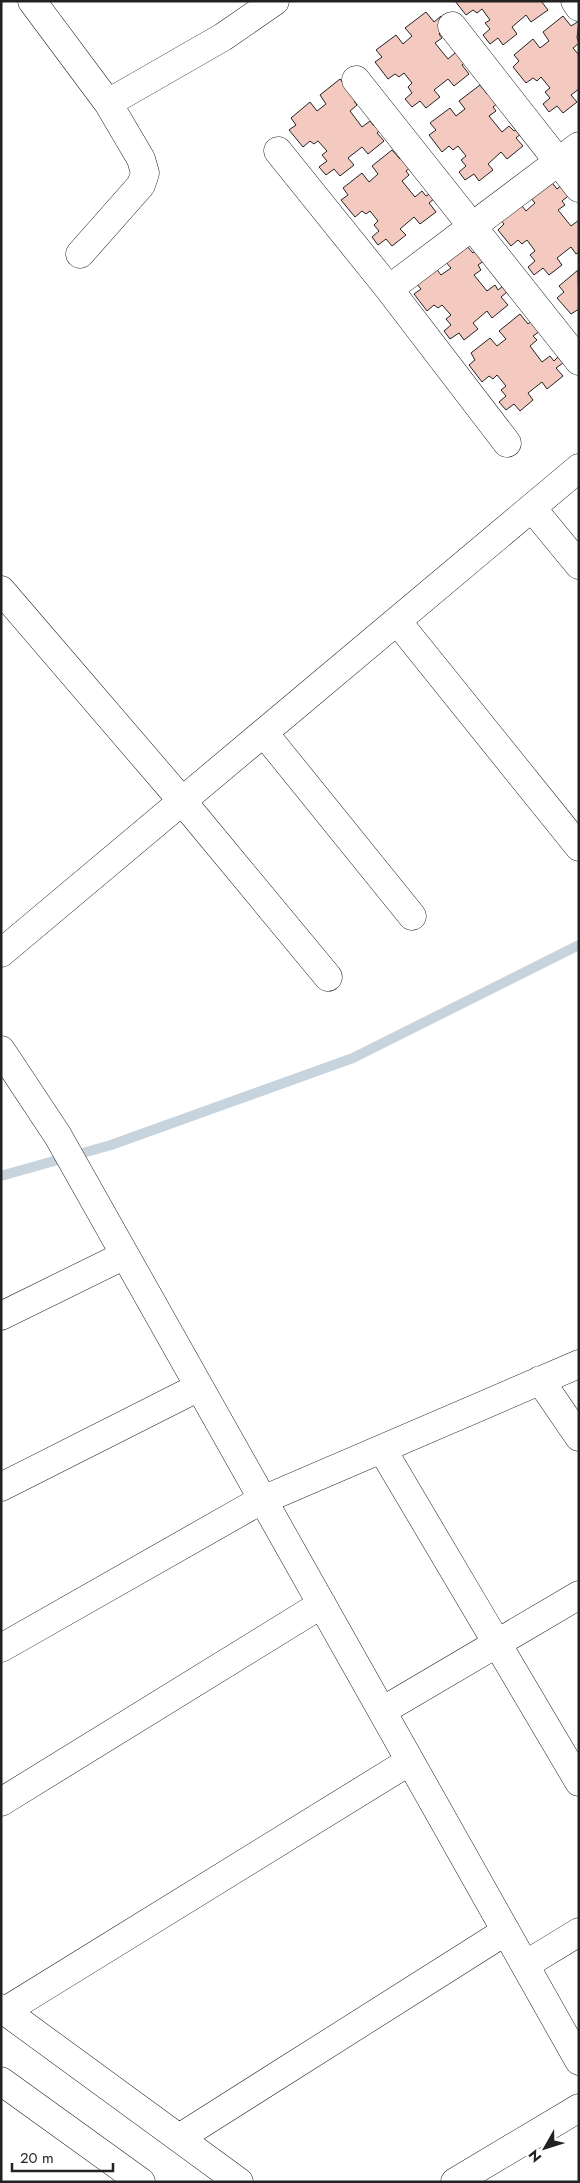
<svg xmlns="http://www.w3.org/2000/svg" width="580" height="2183" font-family="Jost,sans-serif">
	<style>
		.lines { fill: none; stroke-linecap: round; stroke-linejoin: round }
		.stream { stroke: #c7d3dd; stroke-width: 10 }
		.building { fill: #f3c9c0; stroke: #222 }
		.minor-casing { stroke: #222; stroke-width: 29 }
		.minor { stroke: #fff; stroke-width: 28 }
	</style>
	<rect width="100%" height="100%" fill="#fff"/>
	<g class="lines">
		<path class="stream" d="M1,1176L111,1145L353,1058L579,945"/>
	</g>
	<path class="building" d="M455,1H541L548,10L531,22L526,15L512,27L517,34L503,45L498,38L490,44L483,35L490,29L485,23L490,20L482,9L477,13L473,10L466,15Z
		M426,12L434,22L441,16L449,26L439,34L442,38L435,43L448,59L455,53L460,58L464,55L468,60L462,65L469,74L454,86L448,79L434,90L440,97L426,108L420,101L412,107L405,99L412,93L408,87L412,83L404,73L399,77L395,74L388,79L375,62L382,57L376,50L396,35L403,44L412,36L405,28Z
		M563,16L571,26L579,21L577,38L579,43L573,48L579,55V89L571,95L577,102L563,113L557,106L549,112L543,104L550,98L545,92L550,88L541,77L537,81L533,78L526,83L513,67L519,61L514,55L533,39L540,48L549,41L543,32Z
		M340,79L348,89L363,93L354,101L357,105L350,111L362,127L370,121L374,126L378,122L383,128L377,133L384,141L368,154L362,147L348,158L354,165L340,176L334,169L326,175L319,167L327,161L322,155L327,151L318,141L314,144L310,141L303,147L289,130L296,125L291,118L310,102L317,111L326,104L320,95Z
		M480,85L487,94L494,89L503,99L493,107L496,111L489,116L502,132L509,126L514,131L518,128L522,133L516,138L523,146L507,159L501,152L488,164L493,170L479,181L474,174L465,180L459,172L466,166L461,160L466,156L458,146L453,150L449,146L442,152L429,135L436,130L430,123L450,108L456,116L465,109L459,101Z
		M392,150L400,159L407,154L415,164L406,171L409,175L402,181L415,197L422,191L426,196L431,193L435,198L429,203L436,212L420,224L414,217L400,229L406,235L392,246L386,239L378,245L372,237L379,231L374,225L378,221L370,211L366,214L362,211L355,217L341,200L348,195L343,188L362,173L369,182L378,174L372,166Z
		M549,179L557,189L564,183L572,193L562,201L565,205L558,210L571,226L579,220V252L576,254L571,247L557,258L562,265L549,275L543,268L534,275L528,267L535,261L530,255L535,251L527,240L522,244L518,240L511,246L498,230L504,224L499,218L519,202L526,211L535,203L528,195Z
		M464,243L473,253L480,248L488,258L478,265L481,270L474,275L487,291L495,285L498,290L503,286L507,292L501,297L508,305L492,318L487,311L473,323L478,329L464,340L459,333L450,339L444,331L451,325L446,319L451,315L442,305L438,308L434,305L427,311L414,294L421,289L415,282L435,267L441,275L451,268L444,260Z
		M578,270L579,309L571,314L557,298L564,292L559,286Z
		M520,314L528,324L535,318L543,329L533,336L537,340L530,346L542,362L550,356L554,361L558,357L563,363L556,368L563,376L547,389L542,382L528,393L533,400L520,411L514,404L506,410L499,402L506,396L501,390L506,386L497,375L493,379L489,376L482,382L469,365L475,360L471,353L490,338L497,346L506,339L499,331Z"/>
	<g class="lines">
		<defs>
			<path id="minor" d="M32,1L108,103L141,159L145,173L141,185L80,254
				M575,1L579,7
				M452,26L579,188
				M356,80L579,361
				M108,103L223,37L275,1
				M278,151L389,289L507,443
				M389,289L579,146
				M532,508L579,565
				M1,590L183,802L328,977
				M397,621L579,847
				M264,733L412,916
				M1,953L579,468
				M1,1050L58,1136L579,2061
				M1,1316L125,1255
				M540,1380L579,1437
				M382,1449L579,1782
				M1,1487L199,1387
				M1,1648L256,1503L579,1364
				M382,1711L579,1595
				M1,1802L322,1604
				M525,1965L579,1932
				M1,2008L239,2182
				M5,2011L410,1761
				M1,2081L141,2182
				M179,2138L506,1931
				M455,2182L579,2108"/>
		</defs>
		<use href="#minor" class="minor-casing"/>
		<use href="#minor" class="minor"/>
	</g>
	<rect width="580" height="2183" fill="none" stroke="#222222" stroke-width="5"/>
	<g transform="translate(545 2148) rotate(231)" stroke="#ffffff" stroke-width="4" paint-order="stroke">
	<path d="M0-4L9 19L0 12L-9 19Z" fill="#222222"/>
	<text y="-8" font-size="14" font-weight="bold" text-anchor="middle" fill="#222222">N</text>
	</g>
	<path d="M12 2163v8h101v-8" fill="none" stroke="#222222" stroke-width="2.5"/>
	<text x="20" y="2163" font-size="15" fill="#222222" stroke="#ffffff" stroke-width="4" paint-order="stroke">20 m</text>
</svg>
